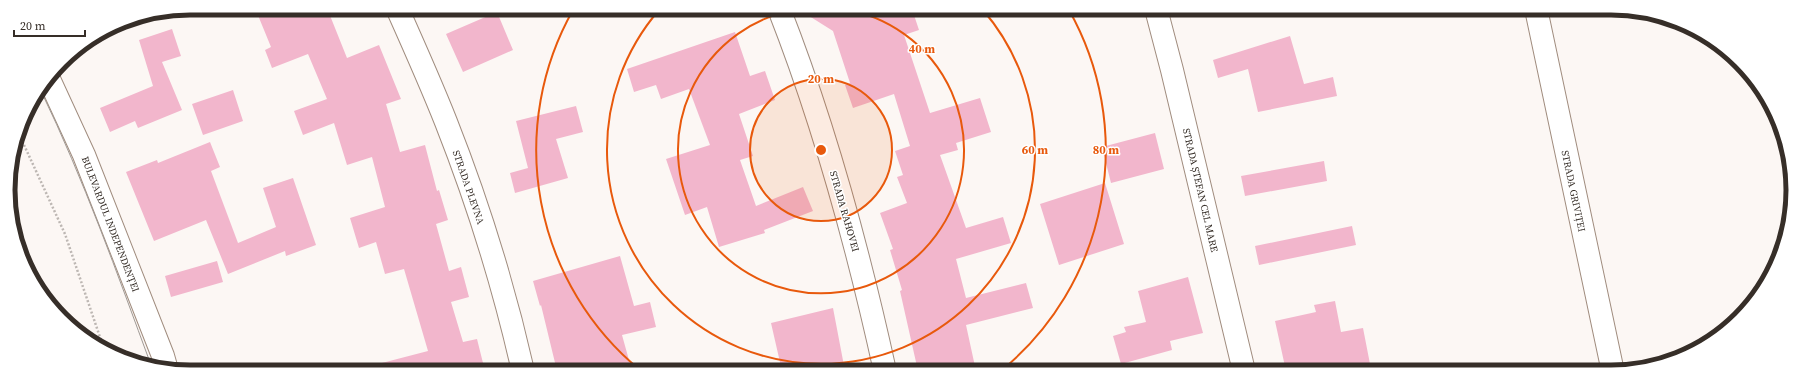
<svg xmlns="http://www.w3.org/2000/svg" width="1801" height="380" font-family="'Source Serif 4',serif">
	<style>
		.building { fill: #f2b6cc }
		.lines { fill: none; stroke-linecap: round; stroke-linejoin: round }
		.minor-casing { stroke: #a08c7e; stroke-width: 24 }
		.major-casing { stroke: #a08c7e; stroke-width: 24 }
		.path { stroke: #bdb7b3; stroke-width: 2.5; stroke-dasharray: 2 2; stroke-linecap: butt }
		.minor { stroke: #fff; stroke-width: 22 }
		.major { stroke: #fff; stroke-width: 22 }
		.tram { stroke: #a09a95; stroke-width: 1 }
		.ring { fill: none; stroke: #e8590c; stroke-width: 2 }
		.labels { text-anchor: middle; stroke-width: 3; stroke-linejoin: round; paint-order: stroke }
		.street-label { font-size: 10px; fill: #362e28; stroke: #fff }
		.rim { fill: none; stroke: #362e28; stroke-width: 5 }
		.centre { fill: #e8590c; stroke: #fff; stroke-width: 2 }
		.ring-label { font-size: 12px; text-anchor: middle; font-weight: bold; fill: #e8590c; stroke: #fff; stroke-width: 3; stroke-linejoin: round; paint-order: stroke }
	</style>
	<rect width="100%" height="100%" fill="#fcf7f4"/>
	<path class="building" d="M255,8H327L347,58L379,45L401,99L386,104L400,152L425,145L437,191L439,190L448,220L436,224L449,271L461,267L469,297L451,302L463,342L477,339L485,371H379L378,364L428,351L404,269L385,274L376,242L359,248L350,218L385,207L372,157L347,165L334,123L303,135L294,111L327,99L308,54L272,68L265,50L271,47Z
		M798,9H912L919,30L904,35L930,113L980,98L991,132L956,143L958,150L940,155L966,228L1003,217L1011,243L956,259L966,298L1026,283L1033,308L966,325L976,371H918L900,291L902,290L890,250L893,249L880,213L907,203L897,177L903,175L895,151L910,146L894,94L853,108L845,85L850,83L833,31Z
		M497,12L513,50L463,72L446,34Z
		M172,29L181,56L162,62L182,110L138,128L135,121L110,132L100,108L153,86L139,40Z
		M735,32L750,76L765,71L775,100L739,114L753,156L740,160L756,206L803,187L813,211L764,230L765,233L719,247L707,207L685,215L666,159L710,145L689,89L661,99L656,85L634,92L627,69Z
		M1290,36L1304,84L1333,77L1337,96L1258,112L1248,69L1218,78L1213,60Z
		M233,90L243,121L203,135L192,104Z
		M576,106L583,132L556,139L568,178L515,193L510,173L528,168L516,121Z
		M1155,133L1164,169L1111,183L1102,147Z
		M210,142L220,167L211,171L238,243L276,227L263,188L293,178L316,245L286,256L285,251L228,274L206,220L154,241L126,172L157,160L158,163Z
		M1324,161L1327,181L1245,196L1241,176Z
		M1105,183L1124,244L1059,265L1040,204Z
		M1352,226L1356,245L1259,265L1255,246Z
		M620,256L634,306L650,302L656,327L622,335L632,371H557L541,305L540,306L533,281Z
		M217,261L223,282L171,297L165,276Z
		M1188,277L1203,333L1170,341L1172,350L1121,364L1113,336L1126,332L1124,327L1146,322L1138,291Z
		M1335,301L1341,332L1363,328L1370,364L1332,371H1286L1275,321L1316,312L1314,305Z
		M833,308L845,371H782L771,323Z"/>
	<g class="lines">
		<defs>
			<path id="minor" d="M397,8C414,46 431,84 446,122C478,203 504,287 523,371
				M779,9C825,126 858,248 885,371
				M1156,9L1172,70L1244,371"/>
			<path id="major" d="M1536,9L1613,372
				M49,79L84,155L163,356L167,370"/>
		</defs>
		<use href="#minor" class="minor-casing"/>
		<use href="#major" class="major-casing"/>
		<path class="path" d="M19,134L65,234L104,349"/>
		<use href="#minor" class="minor"/>
		<use href="#major" class="major"/>
		<path class="tram" d="M41,91C84,180 117,273 151,365"/>
	</g>
	<circle cx="821" cy="150" r="71" fill="#e8590c" fill-opacity=".12"/>
	<g class="ring">
		<circle cx="821" cy="150" r="71"/>
		<path d="M843 9A143 143 0 1 1 799 9"/>
		<path d="M983 10A214 214 0 1 1 659 10"/>
		<path d="M640 370A285 285 0 0 1 573 10M1069 10A285 285 0 0 1 1002 370"/>
	</g>
	<g class="labels">
		<g class="street-label">
			<text transform="translate(469 187) rotate(71)" y="4">STRADA PLEVNA</text>
			<text transform="translate(1201 190) rotate(77)" y="4">STRADA ȘTEFAN CEL MARE</text>
			<text transform="translate(1574 191) rotate(78)" y="4">STRADA GRIVIȚEI</text>
			<text transform="translate(845 211) rotate(74)" y="4">STRADA RAHOVEI</text>
			<text transform="translate(111 224) rotate(69)" y="4">BULEVARDUL INDEPENDENȚEI</text>
		</g>
	</g>
	<path d="M0 0H1801V380H0ZM190 15H1611A175 175 0 0 1 1786 190V190A175 175 0 0 1 1611 365H190A175 175 0 0 1 15 190V190A175 175 0 0 1 190 15Z" fill="#fff" fill-rule="evenodd"/>
	<path class="rim" d="M190 15H1611A175 175 0 0 1 1786 190V190A175 175 0 0 1 1611 365H190A175 175 0 0 1 15 190V190A175 175 0 0 1 190 15Z"/>
	<circle cx="821" cy="150" r="6" class="centre"/>
	<g class="ring-label">
		<text x="922" y="53">40 m</text>
		<text x="821" y="83">20 m</text>
		<text x="1035" y="154">60 m</text>
		<text x="1106" y="154">80 m</text>
	</g>
	<path d="M14 30v6h71v-6" fill="none" stroke="#362e28" stroke-width="2"/>
	<text x="20" y="30" font-size="12" fill="#362e28" stroke="#ffffff" stroke-width="3" paint-order="stroke">20 m</text>
</svg>
